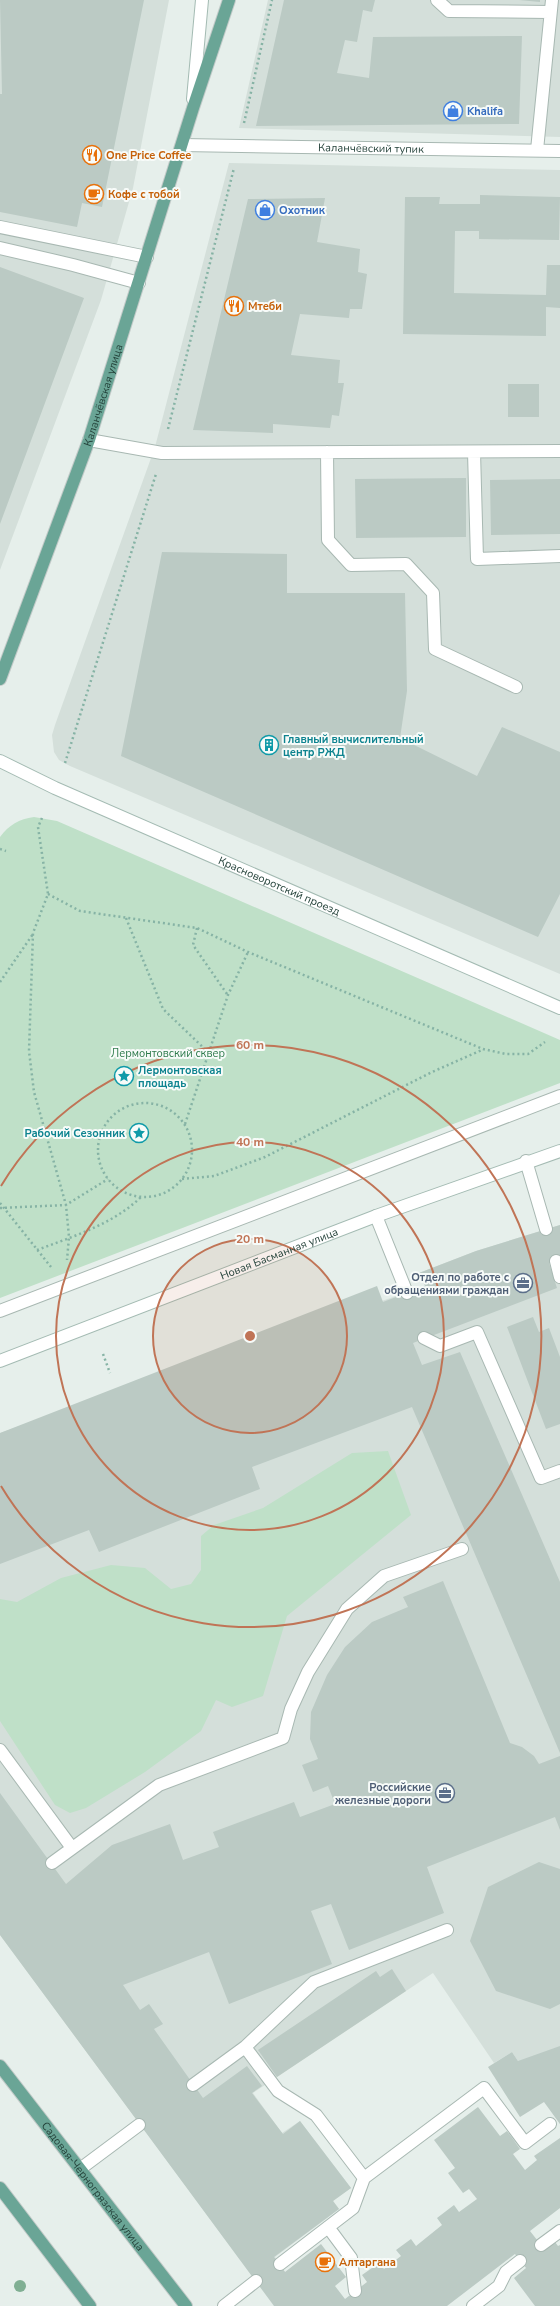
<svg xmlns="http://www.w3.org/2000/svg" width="560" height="2306" font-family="'Nunito Sans',sans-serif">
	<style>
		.built { fill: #d4dfda }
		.green { fill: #bfe0c8 }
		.building { fill: #bbcac4 }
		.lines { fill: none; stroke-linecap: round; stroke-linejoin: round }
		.lane-casing { stroke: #a8b8b2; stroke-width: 14 }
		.street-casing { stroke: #a8b8b2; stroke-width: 14 }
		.secondary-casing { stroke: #a4bbb3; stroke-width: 14 }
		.primary-casing { stroke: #c2cac8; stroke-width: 14 }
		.path { stroke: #86b3a5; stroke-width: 2.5; stroke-dasharray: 2 3; stroke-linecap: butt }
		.lane { stroke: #fff; stroke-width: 12 }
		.street { stroke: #fff; stroke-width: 12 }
		.secondary { stroke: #fff; stroke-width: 12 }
		.primary { stroke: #6aa596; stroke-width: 12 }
		.tree { fill: #80af93 }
		.ring { fill: none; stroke: #c07456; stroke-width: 2 }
		.labels { text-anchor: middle; stroke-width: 4; stroke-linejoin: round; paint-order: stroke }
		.shop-label { font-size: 11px; font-weight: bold; fill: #366cbe; stroke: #f7fbf9; text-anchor: start }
		.street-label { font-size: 11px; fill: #24423a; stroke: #f7fbf9 }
		.food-label { font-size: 11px; font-weight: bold; fill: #c56008; stroke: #f7fbf9; text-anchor: start }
		.culture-label { font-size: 11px; font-weight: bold; fill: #0d838f; stroke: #f7fbf9; text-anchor: start }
		.park-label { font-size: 11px; fill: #2d7a4b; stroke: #f7fbf9 }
		.service-label { font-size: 11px; font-weight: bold; fill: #4e5e75; stroke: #f7fbf9; text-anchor: end }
		.centre { fill: #c07456; stroke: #f7fbf9; stroke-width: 2 }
		.ring-label { font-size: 12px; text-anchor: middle; font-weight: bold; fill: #c07456; stroke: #f7fbf9; stroke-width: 4; stroke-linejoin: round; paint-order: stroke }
	</style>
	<rect width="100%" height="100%" fill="#e6efeb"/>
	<path class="built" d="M0,0H169L133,188L101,300L0,570Z
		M268,0H560V137L239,128Z
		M229,163L560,170V974L70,766L59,760L54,752L52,735L55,725L155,447Z
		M560,1225V2124L512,2052L494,2063L433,1973L253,2093L282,2133L300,2121L351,2188L333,2201L339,2209L275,2257L285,2272L262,2289L0,1935V1433L425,1286L419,1273L476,1251Z"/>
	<path class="green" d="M34,817L57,821L560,1040V1083L0,1298V837C9,825 19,819 34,817Z
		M388,1451L411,1515L287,1616L263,1696L232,1707L216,1700L201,1731L145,1772L86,1808L70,1813L55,1805L0,1721V1599L17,1602L61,1578L111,1565L145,1568L171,1589L191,1584L201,1570V1536L214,1525L263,1508L352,1453Z"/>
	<path class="building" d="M0,0H144L102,207L82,203L77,227L0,212V94H2Z
		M284,0H375L372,12L363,10L357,42L345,40L337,73L369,78L373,37L522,36L519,124L256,126Z
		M519,0H540V2Z
		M480,195L560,197L559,240L479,239V231H455L454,293L546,295L547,265H560V308L546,307V336L403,334L405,197H440L439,204H480Z
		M325,198L317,242L360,249L358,272L367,274L362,309H350L349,318L300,314L291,355L340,360L338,383H344L339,416L332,415L330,428L273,424V433L193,430L248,199Z
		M0,267L84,298L0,524Z
		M508,384H539V417H508Z
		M466,478V537L356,538L355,479Z
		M560,479V534L491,535L490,480Z
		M162,552L287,554V593H405L407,691L400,738L477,776L502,727L560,752V894L538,937L121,756Z
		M560,1225V1260L549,1263L557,1288L413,1343L422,1365L460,1352L560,1582V1753L412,1407L252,1467L260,1489L99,1552L89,1530L0,1564V1433L377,1286L383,1302L425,1286L419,1273L476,1251Z
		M533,1317L539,1332L549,1328L560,1357V1424L546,1429L507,1327Z
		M443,1581L510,1743L522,1747L534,1756L539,1764L560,1756V1830L555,1817L427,1867L444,1913L349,1950L331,1904L311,1911L332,1964L229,2004L209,1952L123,1985L140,2010L149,2004L163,2024L154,2029L203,2098L247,2066L262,2086L252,2093L283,2134L300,2121L351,2188L333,2201L339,2209L274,2257L285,2272L321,2244L346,2277L335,2286L345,2299L367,2282L362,2275L379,2263L384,2269L401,2256L396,2250L411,2239L416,2246L442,2225L437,2218L454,2205L459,2212L477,2199L469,2189L463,2193L448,2173L455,2168L434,2140L478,2107L500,2136L507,2131L513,2139L520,2149L513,2154L525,2170L537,2160L534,2156L560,2138V2208L530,2231L545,2250L555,2242L558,2246L560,2245V2306H535L514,2278L526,2268L515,2254L447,2306H274L0,1935V1793L66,1884L112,1845L170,1824L183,1860L219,1847L213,1832L294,1802L300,1817L335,1804L328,1786L313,1792L302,1765L318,1759L310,1739L311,1712L327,1675L345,1647L372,1622L408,1607L403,1597Z
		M539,1862L560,1869V2004L550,2009L496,1991L470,1941L488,1887Z
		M392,1969L406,1991L277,2077L258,2050L376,1971L380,1977Z
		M560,2046V2124L544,2102L520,2117L488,2067L512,2052L518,2061Z"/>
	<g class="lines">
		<defs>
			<path id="lane" d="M437,0L449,11L550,12
				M537,150L552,0
				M0,227L147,257
				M0,248L73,265L139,283
				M89,440L162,453L560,451
				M327,452L328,540L351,565L406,564L433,593L435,649L516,687
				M474,452L477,559L560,556
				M526,1161L546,1229
				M376,1216L407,1293
				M556,1261L560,1277
				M0,1311L560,1096
				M424,1338L440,1346L477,1332L541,1478L560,1471
				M0,1750L72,1848
				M52,1863L159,1785L283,1738L291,1709L308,1672L347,1609L384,1576L462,1549
				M245,2047L314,1982L447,1930
				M193,2085L245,2047L278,2091L316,2115L364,2178
				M80,2169L139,2125
				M328,2227L351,2258L355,2291
				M541,2245L560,2231
				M280,2264L353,2208L364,2178L484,2088L525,2143L550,2124
				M224,2306L256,2281
				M473,2306L499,2286L506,2272L520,2261"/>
			<g id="street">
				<path id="s1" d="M182,145L560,151"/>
			</g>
			<g id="secondary">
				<path d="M193,99L202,0"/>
				<path id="s2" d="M0,761L55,788L560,1008"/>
				<path id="s3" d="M0,1361L376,1216L560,1151"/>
			</g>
			<g id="primary">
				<path id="s4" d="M0,679L89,440L193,108L229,0"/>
				<path id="s5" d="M0,2066L186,2306"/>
				<path d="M0,2188L90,2306"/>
			</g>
		</defs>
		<use href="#lane" class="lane-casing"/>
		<use href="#street" class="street-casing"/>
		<use href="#secondary" class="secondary-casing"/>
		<use href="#primary" class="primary-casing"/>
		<path class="path" d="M244,123L272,0
			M168,429L234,168
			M65,763L156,474
			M42,818L38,827L48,894L33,933L29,1051L34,1092L66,1205L69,1237L67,1260
			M0,849L6,851
			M48,894L80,911L197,928L248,952L483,1049L506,1054H528L545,1042
			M126,918L163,1009L209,1053
			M197,928L193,945L227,994
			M0,982L33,934
			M98 1150a47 47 0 1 1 94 0a47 47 0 1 1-94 0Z
			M185,1124L228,995L248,952
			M182,1179L214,1176L265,1157L432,1072L482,1050
			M0,1203L51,1267
			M0,1208L66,1205L108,1179
			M37,1250C74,1236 114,1224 142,1196
			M103,1354L110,1373"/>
		<use href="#lane" class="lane"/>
		<use href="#street" class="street"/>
		<use href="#secondary" class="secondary"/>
		<use href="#primary" class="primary"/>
	</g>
	<circle class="tree" cx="20" cy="2286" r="6"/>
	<circle cx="250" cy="1336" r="97" fill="#c07456" fill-opacity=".12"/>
	<g class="ring">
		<circle cx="250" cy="1336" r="97"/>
		<circle cx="250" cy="1336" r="194"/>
		<path d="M1 1186A291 291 0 1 1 1 1486"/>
	</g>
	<defs>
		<symbol id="shop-ring" viewBox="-11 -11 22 22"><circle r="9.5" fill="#f7fbf9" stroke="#3f7fe0" stroke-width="1.5"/><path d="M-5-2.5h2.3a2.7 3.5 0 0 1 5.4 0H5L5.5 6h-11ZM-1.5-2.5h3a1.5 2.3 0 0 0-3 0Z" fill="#3f7fe0"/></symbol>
		<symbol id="restaurant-ring" viewBox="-11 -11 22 22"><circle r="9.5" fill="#f7fbf9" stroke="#e8710a" stroke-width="1.5"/><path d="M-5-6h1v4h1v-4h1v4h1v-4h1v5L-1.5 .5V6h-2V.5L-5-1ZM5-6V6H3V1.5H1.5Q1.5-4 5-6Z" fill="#e8710a"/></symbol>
		<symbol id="cafe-ring" viewBox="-11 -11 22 22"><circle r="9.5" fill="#f7fbf9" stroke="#e8710a" stroke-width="1.5"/><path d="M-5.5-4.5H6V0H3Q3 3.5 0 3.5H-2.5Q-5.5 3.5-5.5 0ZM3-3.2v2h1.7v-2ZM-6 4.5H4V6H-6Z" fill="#e8710a"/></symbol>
		<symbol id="building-ring" viewBox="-11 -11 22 22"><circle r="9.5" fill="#f7fbf9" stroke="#0f9aa8" stroke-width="1.5"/><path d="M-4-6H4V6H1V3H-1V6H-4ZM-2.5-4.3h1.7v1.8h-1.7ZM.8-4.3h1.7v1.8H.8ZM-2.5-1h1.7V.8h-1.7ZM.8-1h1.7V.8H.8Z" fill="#0f9aa8"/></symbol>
		<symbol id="sight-ring" viewBox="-11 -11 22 22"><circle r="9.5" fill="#f7fbf9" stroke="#0f9aa8" stroke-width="1.5"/><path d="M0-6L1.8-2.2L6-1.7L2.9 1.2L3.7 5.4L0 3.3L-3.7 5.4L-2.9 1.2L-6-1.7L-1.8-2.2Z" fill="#0f9aa8"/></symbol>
		<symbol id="office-ring" viewBox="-11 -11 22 22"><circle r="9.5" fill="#f7fbf9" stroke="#5c6f8a" stroke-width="1.5"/><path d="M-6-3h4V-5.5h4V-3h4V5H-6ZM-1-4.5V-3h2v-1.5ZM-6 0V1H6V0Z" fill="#5c6f8a"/></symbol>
	</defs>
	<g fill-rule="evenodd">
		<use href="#shop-ring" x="442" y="100" width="22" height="22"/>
		<use href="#restaurant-ring" x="81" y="144" width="22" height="22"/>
		<use href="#cafe-ring" x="83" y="183" width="22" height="22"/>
		<use href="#shop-ring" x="254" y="199" width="22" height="22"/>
		<use href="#restaurant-ring" x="223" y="295" width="22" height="22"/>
		<use href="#building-ring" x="258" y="734" width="22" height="22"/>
		<use href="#sight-ring" x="113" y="1065" width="22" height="22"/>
		<use href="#sight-ring" x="128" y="1122" width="22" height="22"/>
		<use href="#office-ring" x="512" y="1272" width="22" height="22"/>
		<use href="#office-ring" x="434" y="1782" width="22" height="22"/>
		<use href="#cafe-ring" x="314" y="2251" width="22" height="22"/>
	</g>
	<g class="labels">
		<g class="shop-label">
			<text x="467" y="115">Khalifa</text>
			<text x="279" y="214">Охотник</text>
		</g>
		<g class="street-label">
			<text dy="4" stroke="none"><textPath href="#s1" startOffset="189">Каланчёвский тупик</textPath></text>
			<text dy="4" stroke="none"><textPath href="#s4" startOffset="302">Каланчёвская улица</textPath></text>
			<text dy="4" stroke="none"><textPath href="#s2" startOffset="306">Красноворотский проезд</textPath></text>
			<text dy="4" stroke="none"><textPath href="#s3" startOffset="299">Новая Басманная улица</textPath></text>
			<text dy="4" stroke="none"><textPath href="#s5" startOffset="152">Садовая-Черногрязская улица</textPath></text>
		</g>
		<g class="food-label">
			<text x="106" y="159">One Price Coffee</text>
			<text x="108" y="198">Кофе с тобой</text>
			<text x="248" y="310">Мтеби</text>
			<text x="339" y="2266">Алтаргана</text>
		</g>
		<g class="culture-label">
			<text x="283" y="743">Главный вычислительный<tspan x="283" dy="13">центр РЖД</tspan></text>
			<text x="138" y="1074">Лермонтовская<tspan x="138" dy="13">площадь</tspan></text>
			<text x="125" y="1137" text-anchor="end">Рабочий Сезонник</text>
		</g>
		<g class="park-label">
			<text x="168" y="1057">Лермонтовский сквер</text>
		</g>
		<g class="service-label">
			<text x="509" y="1281">Отдел по работе с<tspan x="509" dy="13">обращениями граждан</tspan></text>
			<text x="431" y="1791">Российские<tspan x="431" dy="13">железные дороги</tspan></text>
		</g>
	</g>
	<circle cx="250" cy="1336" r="6" class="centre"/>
	<g class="ring-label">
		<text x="250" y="1049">60 m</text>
		<text x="250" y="1146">40 m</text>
		<text x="250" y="1243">20 m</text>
	</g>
</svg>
